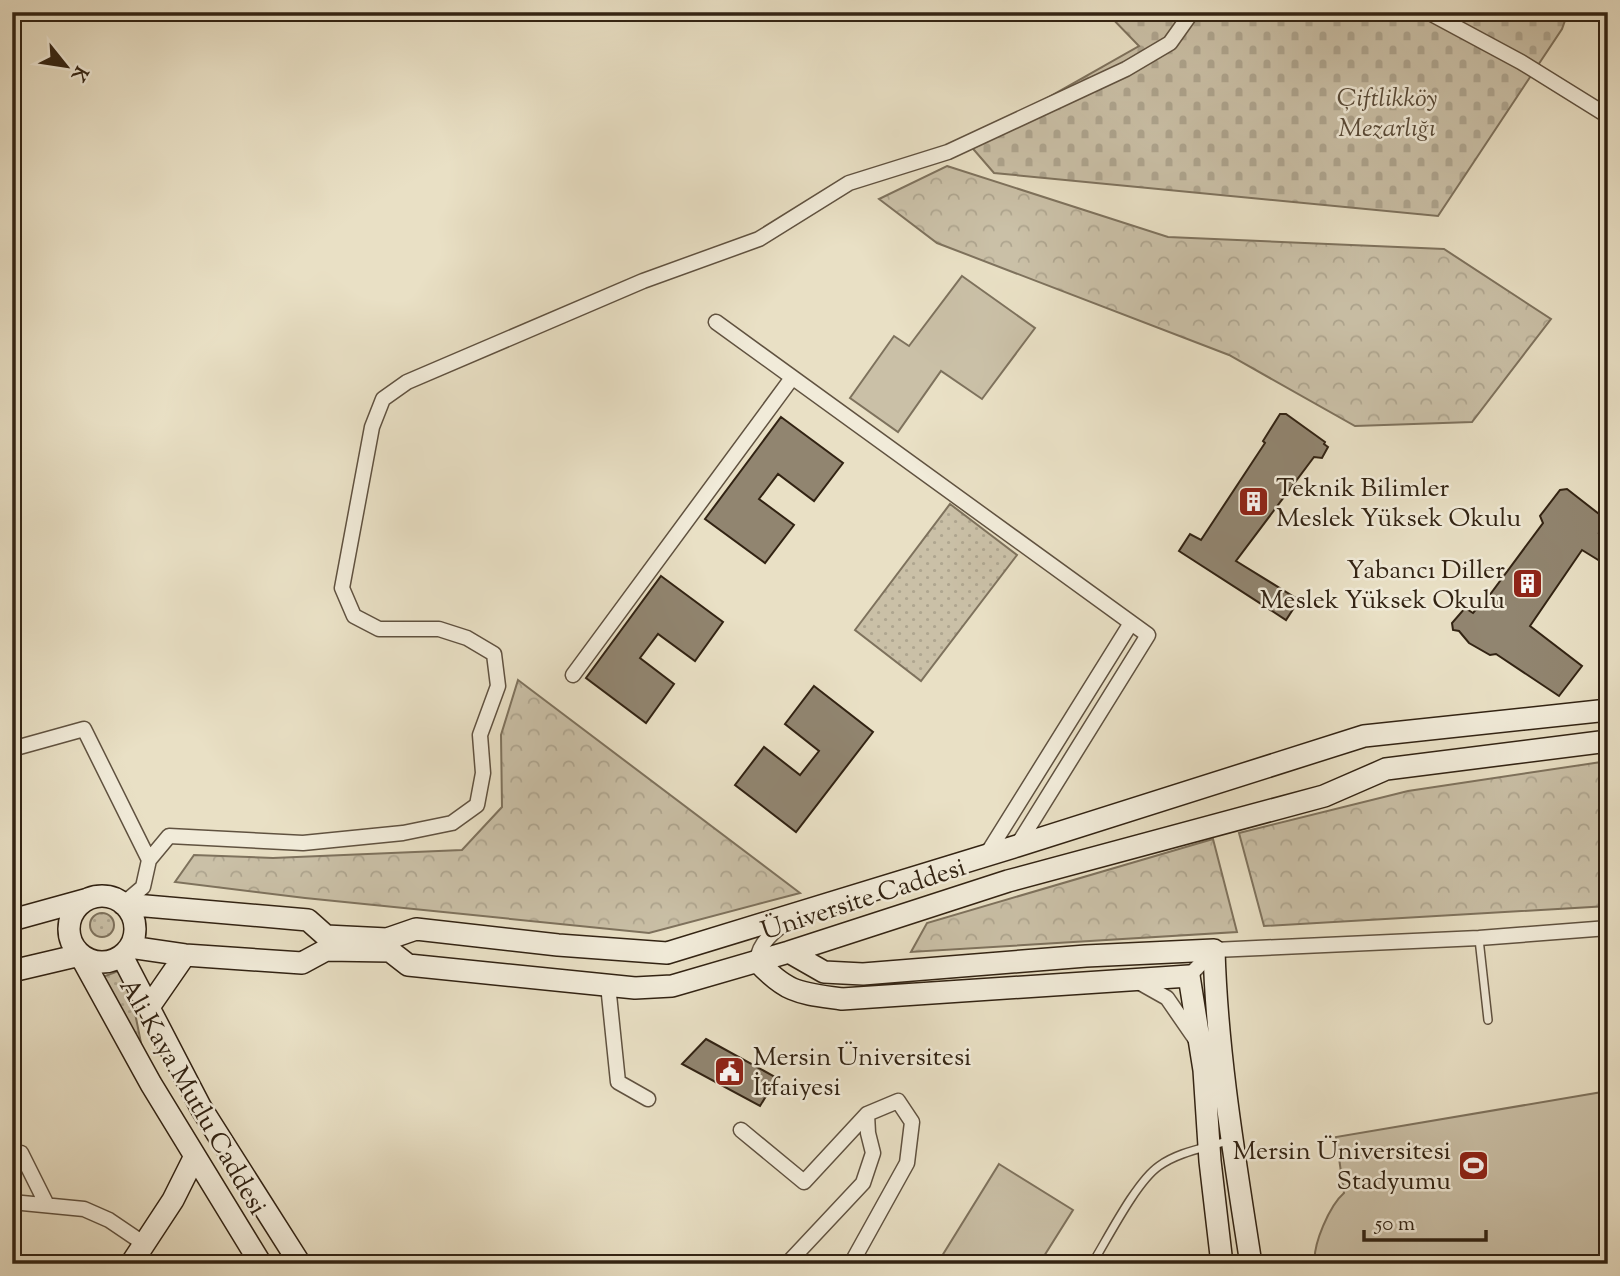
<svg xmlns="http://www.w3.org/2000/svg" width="1620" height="1276" font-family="'Sorts Mill Goudy',serif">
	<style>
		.grass { fill: url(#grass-dots); stroke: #7e725d; stroke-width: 2 }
		.forest { fill: url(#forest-crowns); stroke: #7e725d; stroke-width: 2 }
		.cemetery { fill: url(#cemetery-stones); stroke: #7e725d; stroke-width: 2 }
		.pitch { fill: #cac0a7; stroke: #7e725d; stroke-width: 2 }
		.building { fill: #918570; stroke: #322313; stroke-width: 2 }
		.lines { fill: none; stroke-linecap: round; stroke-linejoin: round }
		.lane-casing { stroke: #605240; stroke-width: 10 }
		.street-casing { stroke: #605240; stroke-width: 17 }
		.secondary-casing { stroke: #322313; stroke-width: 24 }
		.lane { stroke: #f1ebd9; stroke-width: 7 }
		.street { stroke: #f1ebd9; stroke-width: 14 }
		.secondary { stroke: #f1ebd9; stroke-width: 21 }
		.labels { text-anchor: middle; stroke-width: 5; stroke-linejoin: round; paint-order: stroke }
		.park-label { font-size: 26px; font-style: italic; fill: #584a38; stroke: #f1ebd9 }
		.poi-label { font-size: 26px; fill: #322313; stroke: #f1ebd9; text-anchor: start }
		.street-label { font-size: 26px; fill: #322313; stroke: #f1ebd9 }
	</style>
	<defs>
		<pattern id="grass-dots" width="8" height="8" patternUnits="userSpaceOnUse" patternTransform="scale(1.75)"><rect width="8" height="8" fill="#cac0a7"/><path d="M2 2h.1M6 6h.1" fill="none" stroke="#aea58f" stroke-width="1.8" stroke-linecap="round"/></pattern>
		<pattern id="forest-crowns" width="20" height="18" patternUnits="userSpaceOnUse" patternTransform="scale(1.75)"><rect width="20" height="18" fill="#cac0a7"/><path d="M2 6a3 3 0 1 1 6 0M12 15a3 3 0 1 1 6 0" fill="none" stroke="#aea58f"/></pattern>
		<pattern id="cemetery-stones" width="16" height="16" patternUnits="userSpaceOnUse" patternTransform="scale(1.75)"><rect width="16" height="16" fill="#cac0a7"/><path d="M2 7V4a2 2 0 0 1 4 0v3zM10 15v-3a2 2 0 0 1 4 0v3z" fill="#aea58f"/></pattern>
	</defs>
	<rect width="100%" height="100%" fill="#e9e0c5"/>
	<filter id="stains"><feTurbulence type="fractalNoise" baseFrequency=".00286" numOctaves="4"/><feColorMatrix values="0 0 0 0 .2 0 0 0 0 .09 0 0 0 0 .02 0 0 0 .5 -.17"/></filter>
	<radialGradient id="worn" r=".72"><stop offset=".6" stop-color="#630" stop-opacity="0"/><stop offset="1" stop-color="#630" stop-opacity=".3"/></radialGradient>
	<path class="grass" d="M950,504L1017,555L921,681L855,630Z
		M90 925a12 12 0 1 1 24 0a12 12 0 1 1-24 0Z
		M126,968L142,1048L100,978Z"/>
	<path class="forest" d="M947,166L1168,237L1444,249L1551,319L1472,422L1355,426L1229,355L937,243L879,199Z
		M518,680L800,893L649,933L305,898L175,882L194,855L273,858L462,850L502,807L501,735Z
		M1608,761V906L1264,926L1239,833L1408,791Z
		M1213,839L1237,932L911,952L927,923Z"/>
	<path class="cemetery" d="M1106,12H1568L1562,29L1438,216L994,173L968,143L1139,46Z"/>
	<path class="pitch" d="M962,276L1035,328L982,399L941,371L898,432L850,398L894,336L909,346Z
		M1608,1091V1264H1315C1312,1245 1330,1205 1344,1193L1336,1137Z
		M999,1164L1073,1210L1039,1264H937Z"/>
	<path class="building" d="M1280,414H1286L1325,442L1324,444L1328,447L1322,458L1314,457L1236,561L1299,600L1286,620L1179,551L1190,534L1201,540L1265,443L1263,441Z
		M781,417L843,463L814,501L778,474L759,499L794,525L765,563L705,519Z
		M1567,489L1608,521L1599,533L1608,538V566L1582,550L1530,626L1582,666L1559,696L1496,654L1490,655L1469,643L1459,631L1453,630L1452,623L1465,608L1473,613L1479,606L1483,604L1543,523L1540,516L1560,490Z
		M661,576L723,622L695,661L658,634L640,658L674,684L646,723L586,678Z
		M814,686L873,732L796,832L735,785L764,747L800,775L819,751L785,724Z
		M706,1039L777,1078L760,1106L682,1064Z"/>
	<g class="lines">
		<defs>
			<path id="lane" d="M1479,939L1488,1020
				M1092,1264C1108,1238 1136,1182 1159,1166C1180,1151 1207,1148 1230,1140"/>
			<path id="street" d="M1428,12L1521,62L1608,116
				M716,322L1148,635L1017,846
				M573,675L792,378
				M12,749L84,729L149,860
				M987,854L1131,623
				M123,904L143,887L149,860L169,836L303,843L403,833L452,823L477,805L483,773L480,735L498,686L494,654L467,638L439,629H379L354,616L342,588L372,427L383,399L407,382L643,281L759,239L849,183L948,152L1126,69L1170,43L1192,12
				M757,961C759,942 775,930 790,920
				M1189,976L1214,950L1479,938L1608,928
				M1135,980L1167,998L1196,1040
				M608,985L618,1082L648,1099
				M741,1130L804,1182L867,1114L898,1101L912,1122L907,1163L851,1264
				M21,1153L47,1205
				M12,1202L84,1209L109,1220L143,1243
				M787,1264L863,1183L873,1153L868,1133L867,1114"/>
			<path id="secondary" d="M69 929a33 33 0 1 1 66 0a33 33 0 1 1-66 0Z
				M123,904L308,920L326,936L387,939L416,929L558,945L667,953L1017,846L1364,736L1608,710
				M12,920L88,899
				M130,947L185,955L302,963L326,950L390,951L408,965L635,988L672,986L789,952L1008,881L1324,796L1386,769L1608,741
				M789,952L824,972L863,974L1086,956L1214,950C1217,1055 1235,1160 1251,1264
				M122,956L201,1108L300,1264
				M757,961C788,994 800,993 842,999L1189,976L1204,1070L1210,1161L1222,1264
				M12,971L80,955L151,1084L261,1264
				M149,1007L185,955
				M131,1264L173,1200L195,1156"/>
		</defs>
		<use href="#lane" class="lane-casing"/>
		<use href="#street" class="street-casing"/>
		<use href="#secondary" class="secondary-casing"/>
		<use href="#lane" class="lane"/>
		<use href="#street" class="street"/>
		<use href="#secondary" class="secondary"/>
	</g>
	<defs>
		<symbol id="building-square" viewBox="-11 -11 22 22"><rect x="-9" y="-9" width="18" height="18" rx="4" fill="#8f2418" stroke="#f1ebd9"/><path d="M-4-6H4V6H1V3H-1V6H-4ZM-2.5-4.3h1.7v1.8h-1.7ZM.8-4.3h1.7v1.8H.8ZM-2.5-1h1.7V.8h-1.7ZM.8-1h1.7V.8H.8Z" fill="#fff"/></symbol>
		<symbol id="civic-square" viewBox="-11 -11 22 22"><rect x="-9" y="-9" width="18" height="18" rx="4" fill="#8f2418" stroke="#f1ebd9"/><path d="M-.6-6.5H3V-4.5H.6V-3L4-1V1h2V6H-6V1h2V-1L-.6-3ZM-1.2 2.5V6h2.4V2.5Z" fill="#fff"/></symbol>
		<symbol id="stadium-square" viewBox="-11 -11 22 22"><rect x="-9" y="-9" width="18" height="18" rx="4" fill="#8f2418" stroke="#f1ebd9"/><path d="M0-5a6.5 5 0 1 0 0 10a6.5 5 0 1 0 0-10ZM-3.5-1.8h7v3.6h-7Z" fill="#fff"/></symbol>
	</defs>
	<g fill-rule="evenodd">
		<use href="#building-square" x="1236" y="484" width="35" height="35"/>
		<use href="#building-square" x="1510" y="566" width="35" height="35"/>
		<use href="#civic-square" x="712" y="1054" width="35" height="35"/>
		<use href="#stadium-square" x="1456" y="1148" width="35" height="35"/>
	</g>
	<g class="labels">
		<g class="park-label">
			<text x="1387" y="106">Çiftlikköy<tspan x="1387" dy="30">Mezarlığı</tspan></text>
		</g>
		<g class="poi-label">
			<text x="1276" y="496">Teknik Bilimler<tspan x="1276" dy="30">Meslek Yüksek Okulu</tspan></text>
			<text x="1505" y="578" text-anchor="end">Yabancı Diller<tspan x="1505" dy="30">Meslek Yüksek Okulu</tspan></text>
			<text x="753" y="1065">Mersin Üniversitesi<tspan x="753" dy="30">İtfaiyesi</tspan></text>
			<text x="1451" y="1159" text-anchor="end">Mersin Üniversitesi<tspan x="1451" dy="30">Stadyumu</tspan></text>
		</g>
		<g class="street-label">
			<text transform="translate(863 898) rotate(-18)" y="9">Üniversite Caddesi</text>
			<text transform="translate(194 1096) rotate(60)" y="9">Ali Kaya Mutlu Caddesi</text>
		</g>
	</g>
	<rect width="1620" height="1276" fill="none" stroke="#e9e0c5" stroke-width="42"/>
	<rect x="14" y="14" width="1592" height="1248" fill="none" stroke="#322313" stroke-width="3.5"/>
	<rect x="21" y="21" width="1578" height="1234" fill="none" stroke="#322313" stroke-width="2"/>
	<g transform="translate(66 66) rotate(120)" stroke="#f1ebd9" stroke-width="5" paint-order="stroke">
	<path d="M0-5L12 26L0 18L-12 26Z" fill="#322313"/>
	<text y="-10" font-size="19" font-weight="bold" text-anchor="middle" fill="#322313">K</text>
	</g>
	<path d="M1364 1230v10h122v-10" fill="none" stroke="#322313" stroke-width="3.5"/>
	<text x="1375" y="1230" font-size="21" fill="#322313" stroke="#f1ebd9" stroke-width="5" paint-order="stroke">50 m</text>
	<rect width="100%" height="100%" filter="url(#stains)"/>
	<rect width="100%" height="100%" fill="url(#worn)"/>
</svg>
